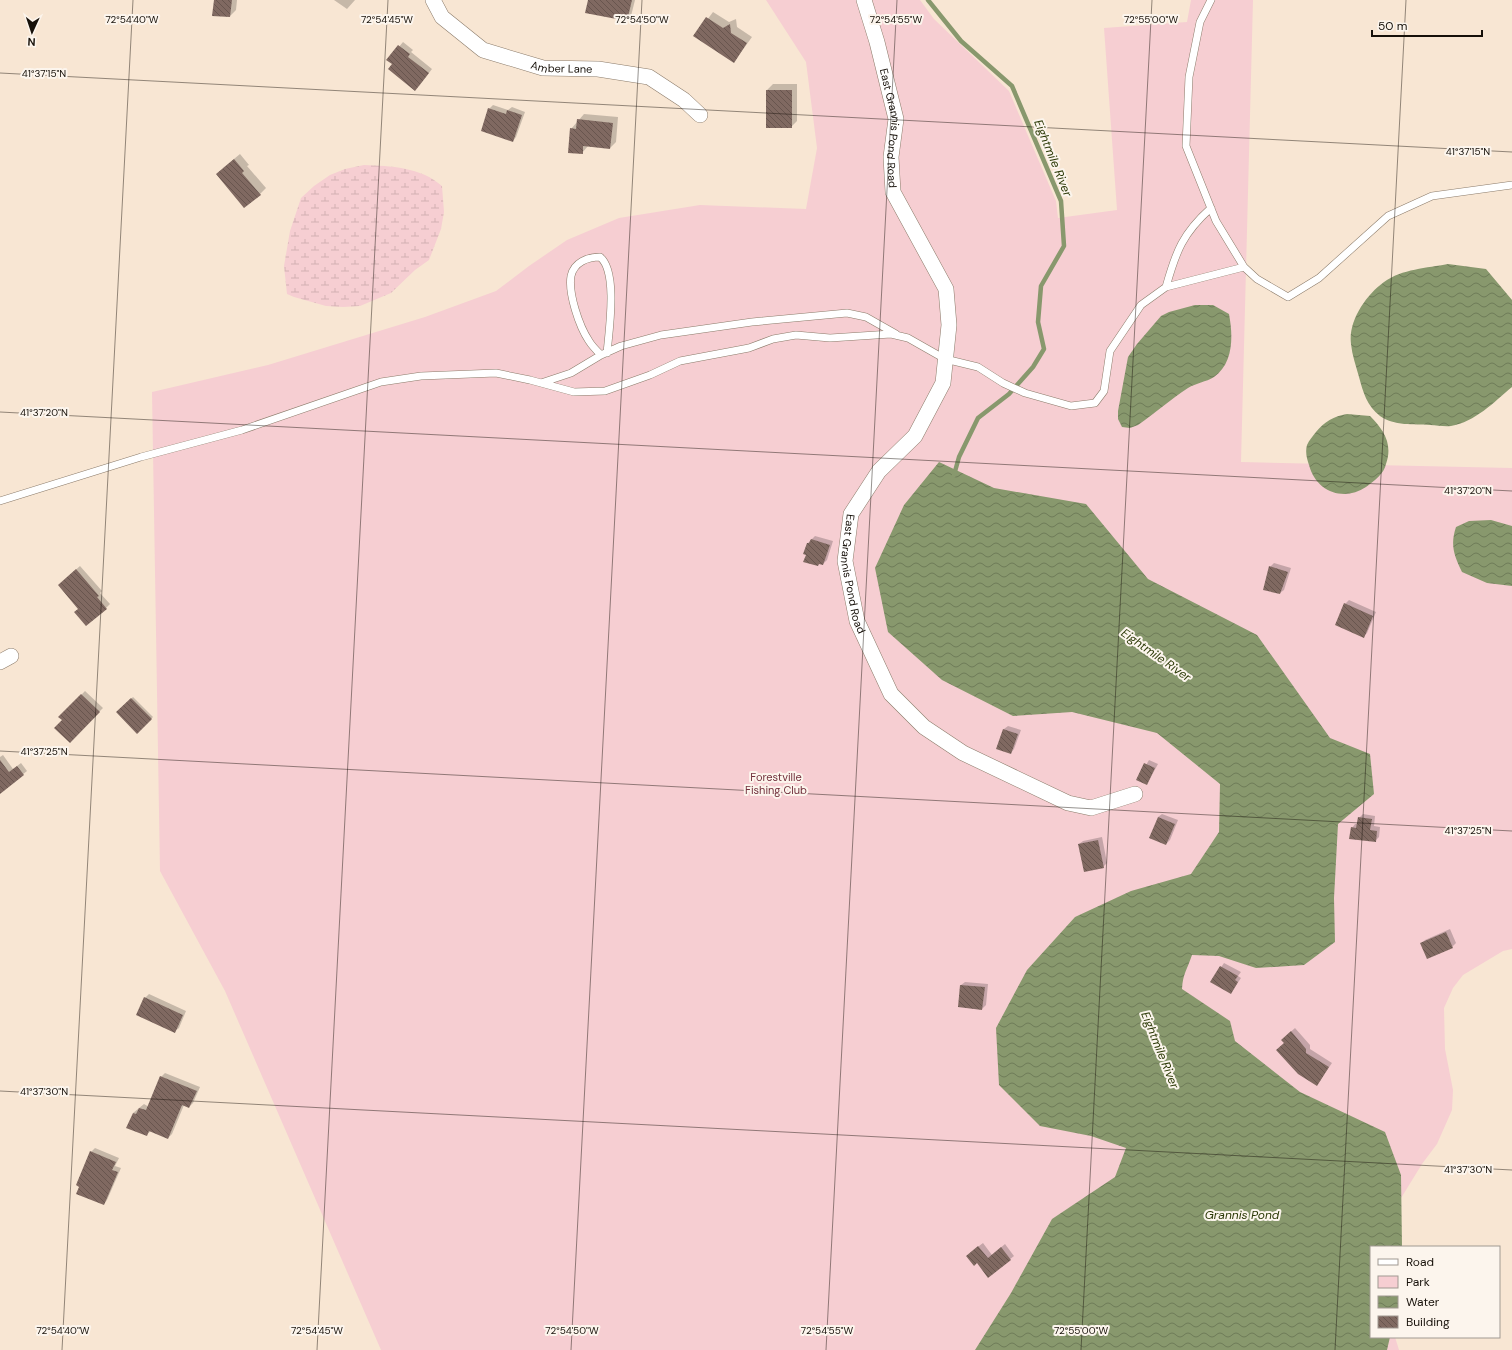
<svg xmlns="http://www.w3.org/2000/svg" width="1512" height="1350" font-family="'DM Sans',sans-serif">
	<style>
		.wetland { fill: url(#wetland-marsh) }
		.green { fill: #f6ced2 }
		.water { fill: url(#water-waves) }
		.shadow { fill: #0003 }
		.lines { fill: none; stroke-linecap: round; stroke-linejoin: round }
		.stream { stroke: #88986d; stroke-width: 4.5 }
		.building { fill: url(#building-back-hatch) }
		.service-casing { stroke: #8b7b6a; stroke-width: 8 }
		.minor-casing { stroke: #8b7b6a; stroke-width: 16 }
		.service { stroke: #fff; stroke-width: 7 }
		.minor { stroke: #fff; stroke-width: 15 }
		.ticks { fill: none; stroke: #161009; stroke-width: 1; stroke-opacity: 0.45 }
		.labels { text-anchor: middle; stroke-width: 4; stroke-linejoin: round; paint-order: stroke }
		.street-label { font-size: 11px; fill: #161009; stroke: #fcf5ed }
		.park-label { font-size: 11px; fill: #71303c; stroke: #fcf5ed }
		.water-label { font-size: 12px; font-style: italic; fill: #2c3a07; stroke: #fcf5ed }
		.ticks-label { font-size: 10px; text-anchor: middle; fill: #161009; stroke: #fcf5ed; stroke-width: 4; stroke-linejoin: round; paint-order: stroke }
	</style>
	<defs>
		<pattern id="wetland-marsh" width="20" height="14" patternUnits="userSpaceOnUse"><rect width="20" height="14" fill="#f6ced2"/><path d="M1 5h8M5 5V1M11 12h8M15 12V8" fill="none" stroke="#d2b0b3"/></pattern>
		<pattern id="water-waves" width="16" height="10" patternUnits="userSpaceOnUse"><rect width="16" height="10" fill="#88986d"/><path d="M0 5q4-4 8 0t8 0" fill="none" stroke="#6e7b58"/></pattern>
		<pattern id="building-back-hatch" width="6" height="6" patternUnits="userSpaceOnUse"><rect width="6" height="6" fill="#806961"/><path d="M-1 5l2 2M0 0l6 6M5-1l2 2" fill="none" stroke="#68554e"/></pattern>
	</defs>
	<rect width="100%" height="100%" fill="#f8e6d3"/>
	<path class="wetland" d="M364,165C390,166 421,167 442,186L444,212L441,229L429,260L415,270L391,293L360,306L343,307L326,306L294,297L287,294L284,266L290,231L301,198L314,186L330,175L345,169Z"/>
	<path class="green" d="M766,0H920L934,19L1009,91L1056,201L1058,218L1117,210L1104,28L1187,22L1191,0H1253L1241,462L1512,468V949L1503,951L1463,975L1453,988L1444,1008L1445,1049L1453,1090L1452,1110L1437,1144L1422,1164L1371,1247V1337H1395L1399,1350H381L225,991L160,871L152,392L268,365L425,317L496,291L529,266L567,240L619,218L700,205L806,209L817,148L806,62Z"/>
	<path class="water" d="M1448,264L1486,269L1512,300V387C1494,402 1475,422 1451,426C1444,427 1437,425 1430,425C1414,424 1394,426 1380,416C1367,406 1363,392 1359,377C1356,366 1352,355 1351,344C1348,321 1366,295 1384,282C1402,269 1427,268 1448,264Z
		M1195,305H1213L1229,314C1233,335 1234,363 1214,377C1206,382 1196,383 1188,388C1171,399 1155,413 1138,425L1130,428L1122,427L1118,419V411L1128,357L1137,344L1161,316L1169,312Z
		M1347,414L1370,416C1384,430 1393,444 1386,464C1384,474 1374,481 1366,487C1344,502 1316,492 1309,465C1307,459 1305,452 1307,445C1309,440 1313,436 1316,432C1324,422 1334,416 1347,414Z
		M939,462L994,488L1086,504L1148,579L1257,635L1330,738L1370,754L1374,794L1338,824L1334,898L1335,942L1304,965L1256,968L1219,956L1192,955C1187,970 1183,973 1182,989L1230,1021L1235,1041L1300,1092L1385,1132L1401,1175L1402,1247H1371V1337H1390L1387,1350H975L1011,1293L1052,1219L1115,1177L1126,1148L1091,1136L1040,1126L999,1085L996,1028L1027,970L1075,917L1131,891L1191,874L1219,832L1220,784L1157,733L1072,712L1013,716L942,680L888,632L875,568L904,505Z
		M1491,520L1512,526V586L1487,583L1462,572C1454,555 1450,545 1456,527L1469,521Z"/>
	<path class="shadow" d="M215,0H237L236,10L230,16Z
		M334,0H355L347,9Z
		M589,0H635L631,16L627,20Z
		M713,12L729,22L736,19L737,27L752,37L734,62L695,36Z
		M403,42L413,50L411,52L432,69L419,86L388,60Z
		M773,84H797V121L791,127L767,90Z
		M493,105L508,110L512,107L525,112L516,137L513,141L489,109Z
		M584,114L618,117L616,142L610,148L588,146L582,153L571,129Z
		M240,154L249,165L247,166L266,188L260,194L223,168Z
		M815,536L833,541L827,560L823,564L807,554L808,543Z
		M1274,563L1291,568L1284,590L1280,593L1270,567Z
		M80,566L102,591L100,593L110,604L106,608L63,581Z
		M1349,600L1376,612L1367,633L1363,637L1345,604Z
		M85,691L103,708L70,741L63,720L60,717Z
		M133,697L153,717L137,732L118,712Z
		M1008,726L1021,730L1014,749L1011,753L997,748L1004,729Z
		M3,755L13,769L21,763L27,771L0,793V757Z
		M1149,760L1158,764L1147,784L1138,779Z
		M1162,814L1178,820L1170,840L1166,844L1158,817Z
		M1363,814L1375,816L1374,826L1380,827L1379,837L1375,841L1352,828L1355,824H1358L1359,818Z
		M1102,837L1107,863L1103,867L1079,844L1083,841Z
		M1450,929L1456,943L1452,947L1421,944L1425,940Z
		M1224,963L1241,972L1238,976L1241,978L1231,993L1211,982Z
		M965,982L988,984L986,1005L982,1009L961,985Z
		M149,994L186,1011L179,1028L175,1031L145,998Z
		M1295,1028L1310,1045V1049L1332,1063L1317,1085L1285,1043L1286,1036Z
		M165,1073L200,1087L193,1103L189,1107L184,1105L172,1134L168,1138L151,1131L146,1135L133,1113L144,1104L149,1107L161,1077Z
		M95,1148L119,1158L115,1166L121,1168L107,1200L104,1204L91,1152Z
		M983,1243L992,1255L1005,1244L1014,1256L989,1276L971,1252Z"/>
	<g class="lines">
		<path class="stream" d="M928,0L961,41L1012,86L1061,201L1064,246L1041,286L1038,322L1044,349L1033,367L1009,394L978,418L959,457L954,475"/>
	</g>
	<path class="building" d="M214,0H232L230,17L212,16Z
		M588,0H632L627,21L585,13Z
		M706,17L723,28L730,24L731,33L747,43L734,63L693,36Z
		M398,45L410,54L408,57L429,73L415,91L388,69L392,64L386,60Z
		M766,90H792V128H766Z
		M488,108L506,114L507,110L522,115L513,142L481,131Z
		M577,119L613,123L610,149L583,146V154L568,153L570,128L576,129Z
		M234,159L244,171L242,173L261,195L244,208L216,174Z
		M811,539L830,545L823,565L819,564L818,566L803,562L806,555L803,554L807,543H809Z
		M1269,566L1288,572L1280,594L1263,590Z
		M76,569L99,596L97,597L107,609L86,626L74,612L78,609L58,585Z
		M1344,603L1373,616L1364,638L1335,625Z
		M81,694L100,712L70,743L54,728L62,720L58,717Z
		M131,698L152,719L137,734L116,712Z
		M1003,729L1018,734L1011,754L996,749Z
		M0,760L9,772L17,766L24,775L0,794Z
		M1144,763L1155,768L1147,785L1136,780Z
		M1158,817L1175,824L1166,845L1149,838Z
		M1358,817L1372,819L1370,830L1377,831L1376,842L1349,839L1351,827L1356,828Z
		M1098,840L1104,868L1084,872L1078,844Z
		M1446,932L1453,948L1427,959L1420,943Z
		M1220,966L1238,976L1235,980L1238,982L1231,994L1210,982Z
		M960,985L985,987L982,1010L958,1007Z
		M144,997L183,1015L175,1033L136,1015Z
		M1291,1031L1306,1049V1053L1329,1067L1317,1086L1298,1074L1276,1050L1284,1043L1281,1040Z
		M160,1076L197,1091L189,1108L182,1105L168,1139L149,1131L147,1136L126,1128L133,1113L136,1114L139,1108L146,1110Z
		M90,1151L116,1162L112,1170L118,1172L104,1205L76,1194L79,1187L76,1185Z
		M978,1246L988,1258L1001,1247L1011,1260L988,1278L977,1263L974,1266L966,1256Z"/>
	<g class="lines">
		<defs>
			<path id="service" d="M1211,0L1200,22L1189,77L1186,146L1216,221L1244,267L1257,279L1288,297L1319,278L1388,216L1432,196L1512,185
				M1166,287C1176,251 1183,233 1211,208
				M601,355C597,351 592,346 589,341C579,326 568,293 571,276C574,262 588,257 600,257C618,271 609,331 607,353
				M541,383L571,373L601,355L621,346L661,335L752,322L847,313L866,317L896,334
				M0,501L141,457L242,430L381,382L421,376L496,373L530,380L574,392L605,391L650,375L680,361L749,348L773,339L796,335L830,338L891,334L908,338L945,359L978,367L1003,383L1025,393L1071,406L1095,403L1104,391L1110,351L1141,305L1166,287L1244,267"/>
			<g id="minor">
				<path id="s1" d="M433,0L442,17L483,50L543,68L598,69L649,77L684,100L700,115"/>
				<path id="s2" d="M864,0L877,42L896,119L891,157L893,192L946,289L949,325L943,383L915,436L879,471L851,514L845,561L857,621L891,694L924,727L963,753L1068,803L1091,808L1135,794"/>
				<path d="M0,662L11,656"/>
			</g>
		</defs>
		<use href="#service" class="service-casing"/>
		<use href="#minor" class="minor-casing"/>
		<use href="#service" class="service"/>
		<use href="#minor" class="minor"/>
	</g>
	<path class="ticks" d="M0,73L1512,152M0,412L1512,491M0,751L1512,831M0,1091L1512,1170M62,1350L133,0M317,1350L388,0M571,1350L642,0M826,1350L897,0M1081,1350L1152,0M1335,1350L1406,0"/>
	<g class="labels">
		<g class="street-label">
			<text dy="4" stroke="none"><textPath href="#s1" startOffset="153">Amber Lane</textPath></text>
			<text dy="4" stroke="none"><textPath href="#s2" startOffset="132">East Grannis Pond Road</textPath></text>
			<text dy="4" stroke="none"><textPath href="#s2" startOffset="624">East Grannis Pond Road</textPath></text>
		</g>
		<g class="park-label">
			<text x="776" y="781">Forestville<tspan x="776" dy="13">Fishing Club</tspan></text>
		</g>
		<g class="water-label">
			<text transform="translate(1053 158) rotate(68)" y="4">Eightmile River</text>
			<text transform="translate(1156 655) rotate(35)" y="4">Eightmile River</text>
			<text transform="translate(1160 1050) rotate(68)" y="4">Eightmile River</text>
			<text x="1242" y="1219">Grannis Pond</text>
		</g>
	</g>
	<g class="ticks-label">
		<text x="132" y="23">72°54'40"W</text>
		<text x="387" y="23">72°54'45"W</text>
		<text x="642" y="23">72°54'50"W</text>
		<text x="896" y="23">72°54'55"W</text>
		<text x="1151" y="23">72°55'00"W</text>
		<text x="44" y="77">41°37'15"N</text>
		<text x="1468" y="155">41°37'15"N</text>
		<text x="44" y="416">41°37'20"N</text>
		<text x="1468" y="494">41°37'20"N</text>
		<text x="44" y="755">41°37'25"N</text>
		<text x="1468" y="834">41°37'25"N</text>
		<text x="44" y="1095">41°37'30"N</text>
		<text x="1468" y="1173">41°37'30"N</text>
		<text x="63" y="1334">72°54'40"W</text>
		<text x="317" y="1334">72°54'45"W</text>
		<text x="572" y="1334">72°54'50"W</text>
		<text x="827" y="1334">72°54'55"W</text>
		<text x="1081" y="1334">72°55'00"W</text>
	</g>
	<rect x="1370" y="1246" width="130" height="92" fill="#fcf5ed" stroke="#a09992"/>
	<rect x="1378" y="1259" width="20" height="6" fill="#ffffff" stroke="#a09992"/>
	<text x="1406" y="1266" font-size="12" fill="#161009">Road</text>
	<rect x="1378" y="1276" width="20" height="12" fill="#f6ced2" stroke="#a09992"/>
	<text x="1406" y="1286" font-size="12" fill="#161009">Park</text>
	<rect x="1378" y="1296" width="20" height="12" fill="url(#water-waves)" stroke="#a09992"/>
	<text x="1406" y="1306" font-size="12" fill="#161009">Water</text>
	<rect x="1378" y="1316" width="20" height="12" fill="url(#building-back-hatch)" stroke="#a09992"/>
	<text x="1406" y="1326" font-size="12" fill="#161009">Building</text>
	<g transform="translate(32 32) rotate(183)" stroke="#fcf5ed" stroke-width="3" paint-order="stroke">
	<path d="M0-3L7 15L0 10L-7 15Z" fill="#161009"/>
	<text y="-6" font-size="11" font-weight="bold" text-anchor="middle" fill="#161009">N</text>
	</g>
	<path d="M1372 30v6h110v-6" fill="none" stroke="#161009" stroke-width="2"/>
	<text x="1378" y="30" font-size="12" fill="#161009" stroke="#fcf5ed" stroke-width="3" paint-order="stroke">50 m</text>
</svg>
